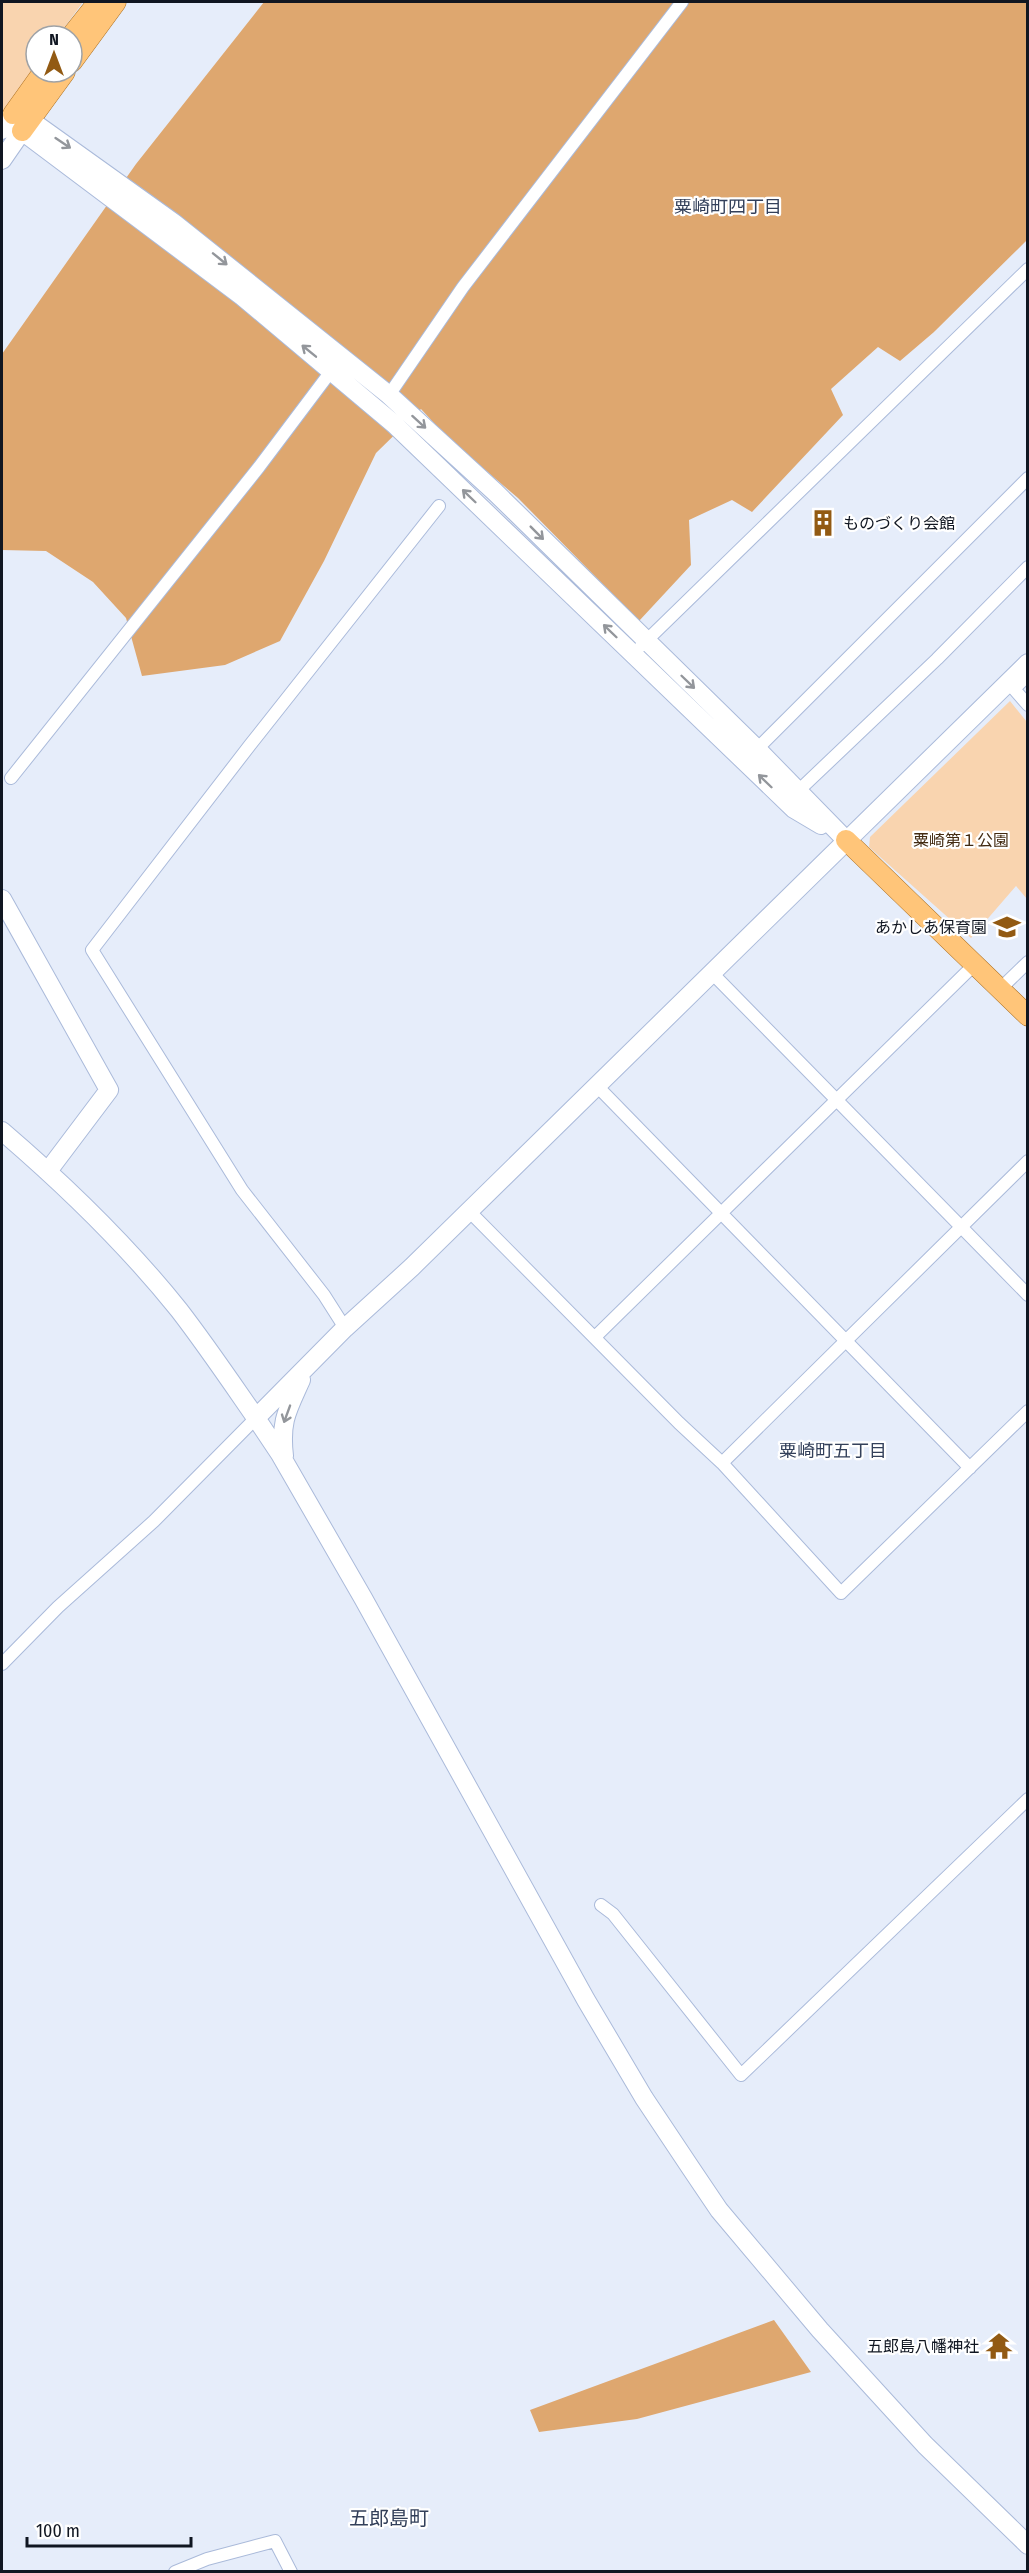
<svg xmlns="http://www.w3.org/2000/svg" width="1029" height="2573" font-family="'Fira Sans Condensed','Noto Sans JP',sans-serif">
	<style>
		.green { fill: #f9d4af }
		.forest { fill: #dea76f }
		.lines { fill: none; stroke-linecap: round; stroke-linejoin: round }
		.street-casing { stroke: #aabada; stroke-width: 14 }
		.secondary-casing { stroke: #aabada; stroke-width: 20 }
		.primary-casing { stroke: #ab6f20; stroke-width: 21 }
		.street { stroke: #fff; stroke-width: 12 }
		.secondary { stroke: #fff; stroke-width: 18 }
		.primary { stroke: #ffc579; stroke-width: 20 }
		.oneway { stroke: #93969b }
		.labels { text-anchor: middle; stroke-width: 4.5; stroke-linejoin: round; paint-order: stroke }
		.poi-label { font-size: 16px; fill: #101621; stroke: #fff; text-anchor: end }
		.park-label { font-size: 16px; fill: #432b12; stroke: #fff }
		.neighbourhood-label { font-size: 18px; fill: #33405a; stroke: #fff }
		.quarter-label { font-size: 20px; fill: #33405a; stroke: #fff }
	</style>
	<rect width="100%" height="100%" fill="#e6edfa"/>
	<path class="green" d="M2,2H83L58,36H36V66L2,114Z
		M1010,701L1027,722V899L1016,886L971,938L869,847L870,837Z"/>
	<path class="forest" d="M264,2H1027V240L934,332L900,361L878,347L831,389L843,415L752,512L732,500L689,520L691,565L639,621L518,498L447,437L421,409L376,453L324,561L280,641L225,665L142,676L126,618L93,582L46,551L2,550V354L136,164Z
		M774,2320L811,2372L637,2419L539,2432L530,2410Z"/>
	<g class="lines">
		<defs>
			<path id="street" d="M389,395L463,287L682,2
				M641,646L1028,269
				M1024,679L1014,689L1028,705
				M753,753L1028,478
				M11,778L259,467L335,366
				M794,795L937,659L1028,567
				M711,972L1028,1295
				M999,990L1028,962
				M597,1086L970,1468
				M468,1210L679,1423L722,1463L841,1593L1028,1411
				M345,1328L324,1295L242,1190L92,950L250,745L439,506
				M595,1337L974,965
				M722,1463L1028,1161
				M2,1664L58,1607L154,1521L256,1418
				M601,1905L613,1914L741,2075L1028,1799
				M175,2572L207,2559L275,2541L291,2572"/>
			<path id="secondary" d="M16,115L30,120L174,223L389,395L495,492L756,748L846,840
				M16,120L22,131L243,297L394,424L794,809L821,825
				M2,130L13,114
				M2,160L22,131
				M1028,663L412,1267L345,1328L256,1418L280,1454L363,1598L586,2000L644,2098L690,2167L719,2210L820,2330L925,2445L1028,2545
				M2,899L109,1090L48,1171
				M2,1131C65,1185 127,1245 179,1310C206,1345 231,1382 256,1418
				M284,1456C280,1421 287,1411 301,1380"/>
			<path id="primary" d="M71,36L98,2
				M72,62L116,2
				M13,114L43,72
				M22,131L65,72
				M846,840L1028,1016"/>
		</defs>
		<use href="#street" class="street-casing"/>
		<use href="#secondary" class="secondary-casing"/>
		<use href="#primary" class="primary-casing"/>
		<use href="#street" class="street"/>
		<use href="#secondary" class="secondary"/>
		<use href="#primary" class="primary"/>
	</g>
	<defs><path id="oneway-shaft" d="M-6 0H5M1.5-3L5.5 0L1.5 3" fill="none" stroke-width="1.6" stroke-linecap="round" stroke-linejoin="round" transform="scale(1.5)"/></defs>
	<g class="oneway">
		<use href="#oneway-shaft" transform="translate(63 143) rotate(34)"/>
		<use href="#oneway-shaft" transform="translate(220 259) rotate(39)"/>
		<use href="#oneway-shaft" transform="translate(309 351) rotate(-141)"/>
		<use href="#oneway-shaft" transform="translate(419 422) rotate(42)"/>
		<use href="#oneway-shaft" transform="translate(469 496) rotate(-136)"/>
		<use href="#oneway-shaft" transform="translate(537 533) rotate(45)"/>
		<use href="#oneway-shaft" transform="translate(610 631) rotate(-136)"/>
		<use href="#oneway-shaft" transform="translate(688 682) rotate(44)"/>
		<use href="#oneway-shaft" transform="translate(765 781) rotate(-136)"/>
		<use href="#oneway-shaft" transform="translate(287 1414) rotate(110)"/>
	</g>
	<defs>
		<symbol id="building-bare" viewBox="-9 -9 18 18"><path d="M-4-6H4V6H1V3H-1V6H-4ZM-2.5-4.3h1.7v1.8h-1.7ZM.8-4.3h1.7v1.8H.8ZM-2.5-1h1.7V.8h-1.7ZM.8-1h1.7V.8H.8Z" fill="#925a13" stroke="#fff" stroke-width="2.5" paint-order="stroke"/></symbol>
		<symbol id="school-bare" viewBox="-9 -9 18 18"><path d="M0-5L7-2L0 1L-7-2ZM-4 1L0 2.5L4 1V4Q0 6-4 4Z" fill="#925a13" stroke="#fff" stroke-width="2.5" paint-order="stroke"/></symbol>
		<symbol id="temple-bare" viewBox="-9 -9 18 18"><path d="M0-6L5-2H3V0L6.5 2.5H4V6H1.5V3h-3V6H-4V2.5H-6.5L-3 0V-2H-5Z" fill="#925a13" stroke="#fff" stroke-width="2.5" paint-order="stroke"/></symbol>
	</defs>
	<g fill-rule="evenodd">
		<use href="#building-bare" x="804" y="504" width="38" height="38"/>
		<use href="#school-bare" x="988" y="908" width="38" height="38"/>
		<use href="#temple-bare" x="980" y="2327" width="38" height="38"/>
	</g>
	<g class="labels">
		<g class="poi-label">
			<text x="843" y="529" text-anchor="start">ものづくり会館</text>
			<text x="987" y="933">あかしあ保育園</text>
			<text x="979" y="2352">五郎島八幡神社</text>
		</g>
		<g class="park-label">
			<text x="961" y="846">粟崎第１公園</text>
		</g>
		<g class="neighbourhood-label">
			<text x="728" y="213">粟崎町四丁目</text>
			<text x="833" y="1457">粟崎町五丁目</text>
		</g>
		<g class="quarter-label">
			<text x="389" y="2525">五郎島町</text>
		</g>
	</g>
	<rect width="1029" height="2573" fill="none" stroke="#101621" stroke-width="6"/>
	<g transform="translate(54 54)"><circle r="28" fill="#ffffff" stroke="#9fa2a6" stroke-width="1.5"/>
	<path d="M0-4.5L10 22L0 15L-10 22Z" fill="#925a13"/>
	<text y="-9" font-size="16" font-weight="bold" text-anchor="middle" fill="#101621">N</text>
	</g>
	<path d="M27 2537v9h164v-9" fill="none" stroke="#101621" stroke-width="3"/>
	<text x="36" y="2537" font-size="18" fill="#101621" stroke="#ffffff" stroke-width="4.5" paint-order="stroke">100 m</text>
</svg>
